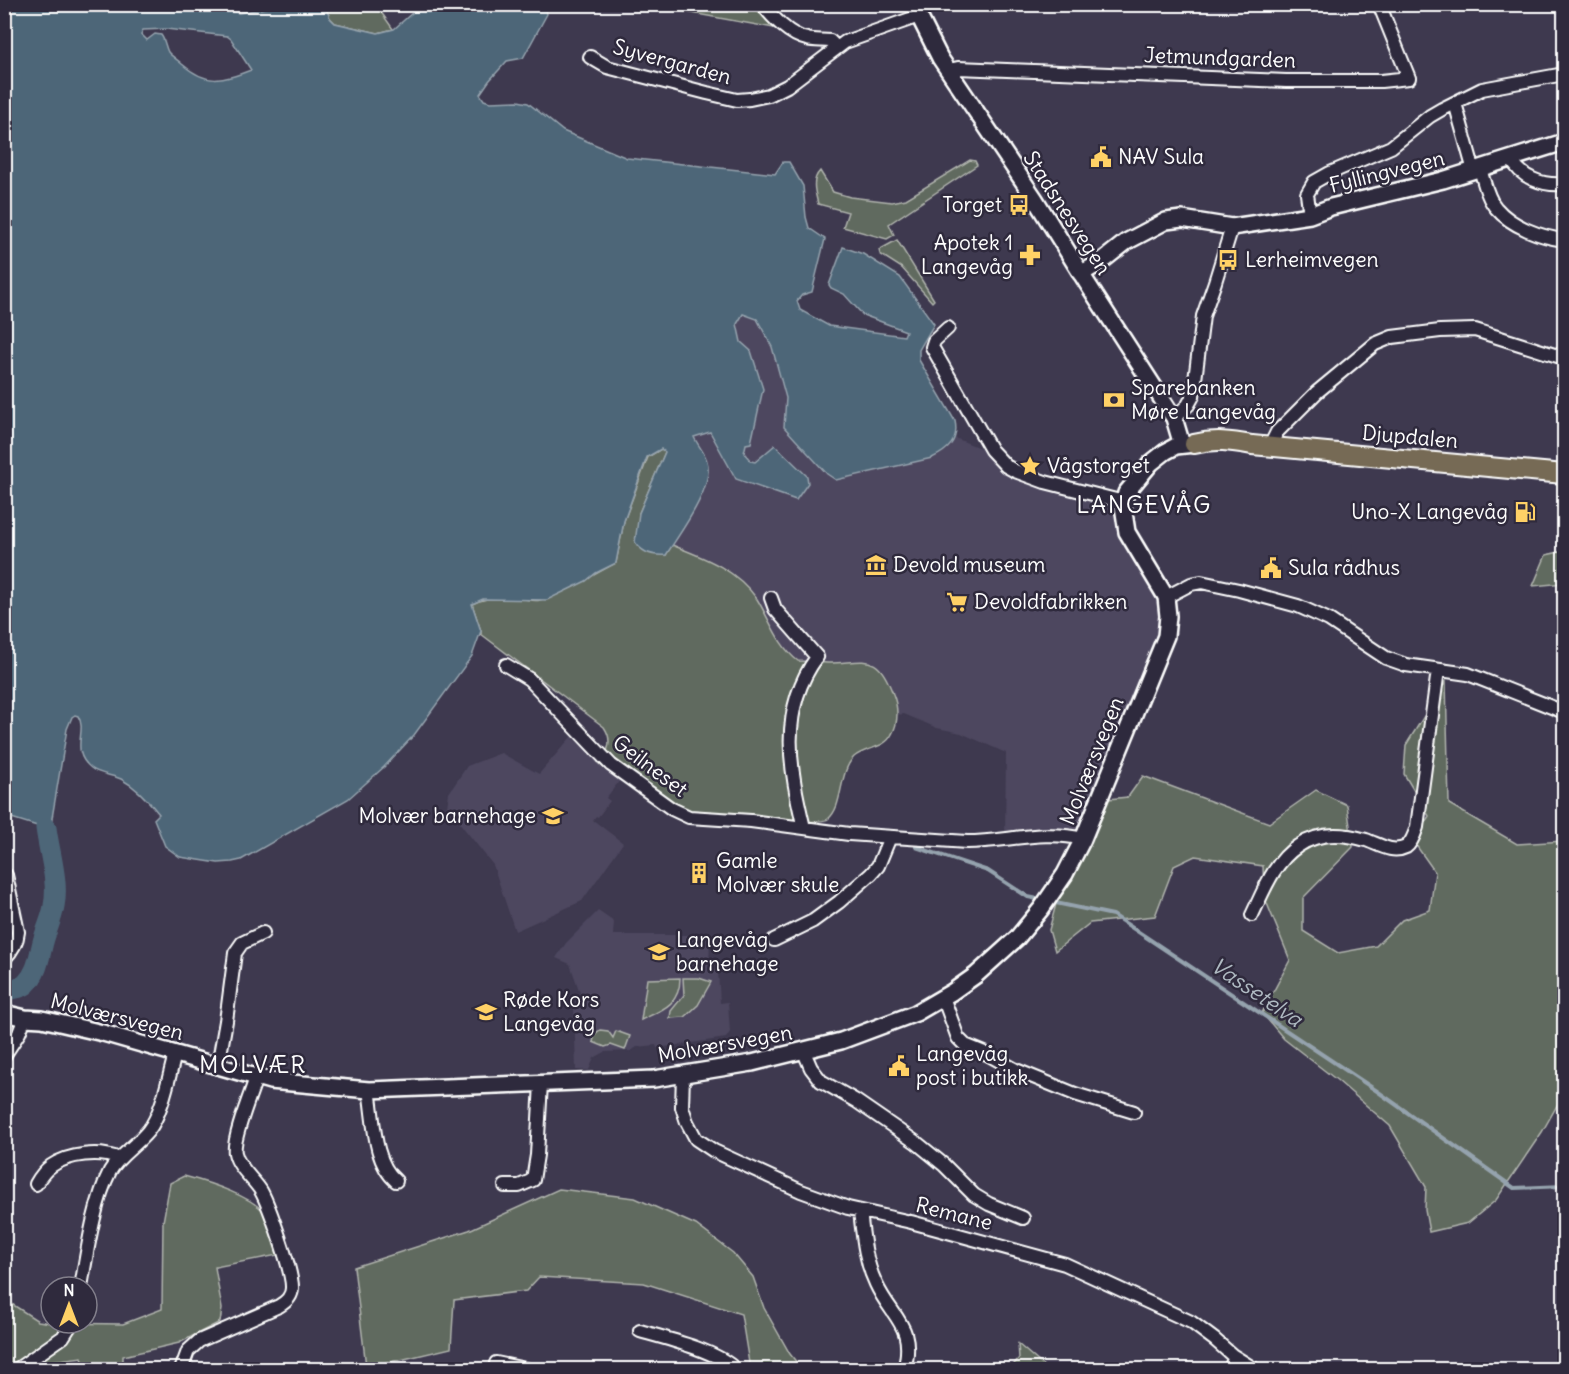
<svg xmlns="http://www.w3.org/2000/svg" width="1569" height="1374" font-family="Delius,sans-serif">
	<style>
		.built { fill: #4d475f }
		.green { fill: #616a5e; stroke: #b0b4ae; stroke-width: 1.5 }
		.water { fill: #4e6678; stroke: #95a3ae; stroke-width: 1.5; fill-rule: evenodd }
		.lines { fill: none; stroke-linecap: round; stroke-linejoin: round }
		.stream { stroke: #95a3ae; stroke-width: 4 }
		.river { stroke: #4e6678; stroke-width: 21 }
		.minor-casing { stroke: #fff; stroke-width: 16 }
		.tertiary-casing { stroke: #fff; stroke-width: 20 }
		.primary-casing { stroke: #fff; stroke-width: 22 }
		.minor { stroke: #2f2a3d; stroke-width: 12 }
		.tertiary { stroke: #2f2a3d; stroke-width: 15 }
		.primary { stroke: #766a54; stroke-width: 18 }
		.labels { text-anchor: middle; stroke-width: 5; stroke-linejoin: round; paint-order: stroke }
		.street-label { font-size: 21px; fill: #fff; stroke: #2f2a3d }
		.poi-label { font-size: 21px; fill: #fff; stroke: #2f2a3d; text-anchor: start }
		.water-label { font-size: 22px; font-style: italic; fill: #afbac2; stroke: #2f2a3d }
		.quarter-label { font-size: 24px; letter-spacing: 1.5px; fill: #fff; stroke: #2f2a3d }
	</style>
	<rect width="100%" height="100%" fill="#3e394f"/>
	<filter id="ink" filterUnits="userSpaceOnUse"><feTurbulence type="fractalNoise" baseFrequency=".0167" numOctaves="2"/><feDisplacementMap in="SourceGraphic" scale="12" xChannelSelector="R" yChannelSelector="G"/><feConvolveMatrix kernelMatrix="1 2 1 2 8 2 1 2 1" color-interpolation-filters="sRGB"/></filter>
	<g filter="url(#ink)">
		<path class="built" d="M743,314L757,319L772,347L786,398L784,427L827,474L836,480L932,458L946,450L955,438L1105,498L1167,595L1165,640L1081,837L1005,838L1006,753L961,733L937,728L904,714L897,715L895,698L868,661L830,663L798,661L784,647L735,575L722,566L672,545L702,494L707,462L694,437L709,432L736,479L759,461H751L743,452L746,443L751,351L741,342L737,324Z
			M571,737L621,779L606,798L610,801L598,817L596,816L593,820L623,843L582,901L515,931L493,865L447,807L449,793L467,766L501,753L539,774Z
			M598,911L614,922L613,935H710L709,970H718L720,1003L728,1002L730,1032L726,1038L657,1048L656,1045L637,1047L631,1051L605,1052L594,1058L589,1070H576L574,1006L580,993L570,964L556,958L566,943Z"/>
		<path class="green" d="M309,5H376L393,29L378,33L335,23L330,18L325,6Z
			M648,5H762L785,30Z
			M970,160L975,161L977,165L889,224L894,235L887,239L843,227L848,212L818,204C815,192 811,180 820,171L833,192L850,197L892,202L906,199Z
			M897,240L934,300L932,302L902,268L880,254L879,250Z
			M661,449L665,452L639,513L666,555L672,545C705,558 736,569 757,599C770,620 778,646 798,661C809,661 820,663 830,663C867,662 878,652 893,694C898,706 899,722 892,734C885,749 866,747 854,757C838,773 844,806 828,819C821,825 707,820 692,817C684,816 676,809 668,804C647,793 626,781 605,769L598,763C609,753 613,740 604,727L481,634V631L472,604C486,597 505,597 522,599C528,599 534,602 540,600C568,593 591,575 616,563L624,521L648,457Z
			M1564,551V583L1533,586L1546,555Z
			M1446,681L1449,804L1517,844L1564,841V1093L1542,1132L1496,1200L1468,1223L1429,1232L1425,1210L1426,1187L1390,1126L1338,1081L1284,1039L1262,1013L1290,960L1264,896L1263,866L1195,856L1174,866L1155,916L1090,923L1055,951L1049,930L1067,863L1098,800L1128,797L1143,776L1269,823L1316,790L1347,805L1353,847L1303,898V931L1338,953L1376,946L1402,920L1430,910L1435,872L1413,841L1429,816L1404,774L1406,745Z
			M680,978C680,1005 662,1010 641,1020L647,979Z
			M683,978H699L711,982L698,1005L685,1017L670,1018L671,1011L684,995Z
			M600,1030L608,1031L613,1038L616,1031L630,1036L625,1050L611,1045L605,1047L593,1042L595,1034Z
			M184,1176C207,1182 257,1197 269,1218C274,1228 275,1244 278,1255L215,1267L222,1309L220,1322L179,1343L123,1356V1369H85L82,1357L5,1367L4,1299L38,1321L51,1323L123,1324L162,1309L163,1222L170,1183Z
			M559,1189L635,1198L696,1225L733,1253L753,1277L764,1308L790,1354L802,1369H750L741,1314L644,1283L539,1277L526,1291L454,1300L451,1348L400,1360L366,1366L354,1267L469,1230Z
			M1018,1344L1047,1369H1010L1019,1358Z"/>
		<path class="water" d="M196,5L239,13L281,5L325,6L330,18L335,23L378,33L394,29L421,5H545L547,14L523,58L507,61L489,81L480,94L484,100L490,102L518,101L528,103L563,131L627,158L775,174L783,162H789L803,186L806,217L809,228L825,239L812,292L802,295L797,301L800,310L829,326L904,336L906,331L863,315L844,294L831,288L829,285L843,247L863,254L900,277L934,324L919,350V360L955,421C959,440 949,450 932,458L836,480L827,474L784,427L786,398L772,347L757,319L743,314L737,324L741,342L751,351L763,389L751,443L746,444L744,453L751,461L755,462L775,445L807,476L808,483L796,500L736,479L710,432L694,437C697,444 705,453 707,461C715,487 679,534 666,555C654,556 642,553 635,542L639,513L665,452L661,449L647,457L624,521L616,563L596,573L586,581L547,600L483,599L472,604L481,631L472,656L414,735L384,767L348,799L241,860L232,862L218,863L180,857L165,846L154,819L159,814C149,801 136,787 121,779C112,775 98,774 91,768C69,750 88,731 78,716L75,715L72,717L67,729L50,830L5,816V5ZM166,29L227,36L231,39L251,70C222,81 207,86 182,64C178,60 171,56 168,52C165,46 165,40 161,35L155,34L147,40L141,34L143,30Z"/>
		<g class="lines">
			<path class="stream" d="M916,847L988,871L1028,897L1043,900
				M1051,902L1113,915L1377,1091L1514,1188L1564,1186"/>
			<path class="river" d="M4,991C11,988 21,989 26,984C38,972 39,957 43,942C46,930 52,919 54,906C59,882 49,852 46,828"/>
			<defs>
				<path id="minor" d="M762,4C772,17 790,36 807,39C814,41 823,40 830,41L837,48
					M590,57L607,67L707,93L737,100L750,99L769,95L787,86L845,42L919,16L916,4
					M949,70L958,68L1286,81H1381L1409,78L1379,4
					M1455,103L1474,171
					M1511,158C1520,178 1543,186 1564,184
					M1480,169C1484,181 1487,198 1496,208C1512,227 1541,237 1564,240
					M1310,215L1307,194L1314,182L1330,173L1391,147L1430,116L1442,109L1482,89L1564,74
					M948,328L934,341L932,347L991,450L1006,466L1015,471L1045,482L1124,502
					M1174,418L1188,405L1193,396L1203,316L1215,282L1232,227
					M1270,446L1277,432L1317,392L1375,344L1392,337L1440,331L1475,330L1564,358
					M1166,597L1191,584L1201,582L1239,590L1298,606L1329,620L1386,658L1406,665L1468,674L1564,712
					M771,598L775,609L817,657C778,710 790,770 804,828
					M506,665L529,679L611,765L672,809L689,817L751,821L849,834L967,842C1006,842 1044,829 1083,839
					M1252,915C1264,890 1274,862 1298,846C1318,832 1343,833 1366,840C1378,844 1392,854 1406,847C1412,843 1415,833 1417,827L1438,670
					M774,940L813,921L839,902L871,874L878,866L890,837
					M4,959C12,951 17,943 18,932L6,875
					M943,997L958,1038L965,1045L987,1054L1016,1070L1075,1094L1134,1112
					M804,1052L811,1068L821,1081L856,1101L917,1143L944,1165L974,1195L989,1204L1023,1218
					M4,1056L19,1033L25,1018
					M218,1066L226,1021L235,953L242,943L263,933
					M683,1074L682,1107L687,1122L696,1139L714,1151L801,1191L848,1208L911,1222L1065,1264L1191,1322L1215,1340L1232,1355L1256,1370
					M369,1090C374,1118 373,1162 396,1181
					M36,1184C40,1177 44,1171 51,1166C68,1154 100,1150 119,1159
					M505,1186H519L533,1180L537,1155L541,1083
					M860,1211C863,1237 865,1261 876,1284C892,1319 916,1325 904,1370
					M81,1287C87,1253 94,1202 110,1171C119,1155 136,1146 148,1131C162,1114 169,1076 175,1054
					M640,1331C665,1338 718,1351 736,1370
					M496,1363L530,1370
					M16,1370L63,1337L72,1323
					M181,1370L188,1351L199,1341L279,1306C286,1302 292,1297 292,1288C293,1273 269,1205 261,1191C254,1179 238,1168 235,1153C232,1140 251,1093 256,1078
					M1229,1370L1235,1358"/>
				<path id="tertiary" d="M919,16L940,58L1035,199L1087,283L1174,418L1182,445
					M1081,274L1102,261L1126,242L1166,221L1182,219L1232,227L1310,215L1331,207L1443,180L1564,142
					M4,1013L25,1018L42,1019L103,1033L270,1081L369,1090L654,1079L752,1063L841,1041L916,1013L952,992L976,975L1017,938L1041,909L1065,874L1083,839L1166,636L1168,616L1166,597L1127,532L1123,506L1126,493L1151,463L1165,452L1176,446L1194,444"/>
				<path id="primary" d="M1194,444C1214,439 1231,441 1252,445L1564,474"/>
			</defs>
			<use href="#minor" class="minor-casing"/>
			<use href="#tertiary" class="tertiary-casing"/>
			<use href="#primary" class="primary-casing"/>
			<use href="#minor" class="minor"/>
			<use href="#tertiary" class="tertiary"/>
			<use href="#primary" class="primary"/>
		</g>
	</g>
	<defs>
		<symbol id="civic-bare" viewBox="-9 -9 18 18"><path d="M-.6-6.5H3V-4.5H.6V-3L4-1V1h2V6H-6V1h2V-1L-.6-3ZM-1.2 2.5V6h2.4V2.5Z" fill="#ffd166" stroke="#2f2a3d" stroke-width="2.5" paint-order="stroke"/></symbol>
		<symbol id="bus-bare" viewBox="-9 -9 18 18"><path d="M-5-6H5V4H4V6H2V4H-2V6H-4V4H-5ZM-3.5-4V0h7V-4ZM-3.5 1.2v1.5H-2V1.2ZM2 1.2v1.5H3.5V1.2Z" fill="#ffd166" stroke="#2f2a3d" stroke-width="2.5" paint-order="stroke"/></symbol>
		<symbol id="pharmacy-bare" viewBox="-9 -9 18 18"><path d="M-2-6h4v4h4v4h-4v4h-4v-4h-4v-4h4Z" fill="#ffd166" stroke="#2f2a3d" stroke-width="2.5" paint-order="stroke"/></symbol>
		<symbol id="bank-bare" viewBox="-9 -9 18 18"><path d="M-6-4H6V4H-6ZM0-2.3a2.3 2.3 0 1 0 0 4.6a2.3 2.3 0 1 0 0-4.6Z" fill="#ffd166" stroke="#2f2a3d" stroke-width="2.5" paint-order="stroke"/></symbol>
		<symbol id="sight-bare" viewBox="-9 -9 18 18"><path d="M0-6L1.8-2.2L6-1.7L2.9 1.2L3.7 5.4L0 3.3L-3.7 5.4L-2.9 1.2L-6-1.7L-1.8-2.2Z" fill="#ffd166" stroke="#2f2a3d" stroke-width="2.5" paint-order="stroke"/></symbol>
		<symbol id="fuel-bare" viewBox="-9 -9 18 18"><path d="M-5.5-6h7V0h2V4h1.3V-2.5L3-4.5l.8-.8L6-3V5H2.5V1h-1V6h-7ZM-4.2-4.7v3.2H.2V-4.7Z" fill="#ffd166" stroke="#2f2a3d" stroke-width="2.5" paint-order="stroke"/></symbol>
		<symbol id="museum-bare" viewBox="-9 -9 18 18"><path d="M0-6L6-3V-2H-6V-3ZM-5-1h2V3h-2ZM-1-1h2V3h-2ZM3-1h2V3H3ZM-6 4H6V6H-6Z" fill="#ffd166" stroke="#2f2a3d" stroke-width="2.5" paint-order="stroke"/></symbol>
		<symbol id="supermarket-bare" viewBox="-9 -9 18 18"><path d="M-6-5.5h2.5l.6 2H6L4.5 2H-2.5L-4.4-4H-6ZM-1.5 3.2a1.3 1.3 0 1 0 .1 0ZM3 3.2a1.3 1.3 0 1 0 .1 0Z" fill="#ffd166" stroke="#2f2a3d" stroke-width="2.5" paint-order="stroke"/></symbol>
		<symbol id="school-bare" viewBox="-9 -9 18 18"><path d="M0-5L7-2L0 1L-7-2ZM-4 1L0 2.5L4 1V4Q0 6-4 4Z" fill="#ffd166" stroke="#2f2a3d" stroke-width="2.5" paint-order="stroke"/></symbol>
		<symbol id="building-bare" viewBox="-9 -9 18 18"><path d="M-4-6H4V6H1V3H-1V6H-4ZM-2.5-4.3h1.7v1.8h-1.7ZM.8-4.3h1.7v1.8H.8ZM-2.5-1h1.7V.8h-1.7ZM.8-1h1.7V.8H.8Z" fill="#ffd166" stroke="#2f2a3d" stroke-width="2.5" paint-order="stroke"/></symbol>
	</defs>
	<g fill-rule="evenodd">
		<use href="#civic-bare" x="1086" y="142" width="30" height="30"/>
		<use href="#bus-bare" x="1004" y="190" width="30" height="30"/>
		<use href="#pharmacy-bare" x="1015" y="240" width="30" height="30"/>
		<use href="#bus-bare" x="1213" y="245" width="30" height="30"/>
		<use href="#bank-bare" x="1099" y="385" width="30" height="30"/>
		<use href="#sight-bare" x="1015" y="451" width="30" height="30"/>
		<use href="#fuel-bare" x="1510" y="497" width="30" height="30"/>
		<use href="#museum-bare" x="861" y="550" width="30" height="30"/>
		<use href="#civic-bare" x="1256" y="553" width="30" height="30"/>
		<use href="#supermarket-bare" x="942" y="587" width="30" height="30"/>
		<use href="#school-bare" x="538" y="801" width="30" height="30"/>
		<use href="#building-bare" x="684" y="858" width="30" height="30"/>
		<use href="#school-bare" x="644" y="937" width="30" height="30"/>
		<use href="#school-bare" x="471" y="997" width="30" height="30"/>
		<use href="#civic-bare" x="884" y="1051" width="30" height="30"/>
	</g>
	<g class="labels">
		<g class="street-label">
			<text transform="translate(1220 58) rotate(2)" y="7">Jetmundgarden</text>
			<text transform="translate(672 62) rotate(15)" y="7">Syvergarden</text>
			<text transform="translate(1387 172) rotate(-14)" y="7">Fyllingvegen</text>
			<text transform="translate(1067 213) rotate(57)" y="7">Stadsnesvegen</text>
			<text transform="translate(1410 437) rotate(5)" y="7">Djupdalen</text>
			<text transform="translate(1092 761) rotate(-68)" y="7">Molværsvegen</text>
			<text transform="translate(650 766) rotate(37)" y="7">Geilneset</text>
			<text transform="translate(117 1017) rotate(14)" y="7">Molværsvegen</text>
			<text transform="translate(725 1044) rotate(-10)" y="7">Molværsvegen</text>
			<text transform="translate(954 1214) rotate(14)" y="7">Remane</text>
		</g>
		<g class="poi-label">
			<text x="1118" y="164">NAV Sula</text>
			<text x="1002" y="212" text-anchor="end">Torget</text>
			<text x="1013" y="250" text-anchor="end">Apotek 1<tspan x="1013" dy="24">Langevåg</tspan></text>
			<text x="1245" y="267">Lerheimvegen</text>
			<text x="1131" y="395">Sparebanken<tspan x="1131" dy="24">Møre Langevåg</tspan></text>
			<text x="1047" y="473">Vågstorget</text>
			<text x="1508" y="519" text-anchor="end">Uno-X Langevåg</text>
			<text x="893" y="572">Devold museum</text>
			<text x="1288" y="575">Sula rådhus</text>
			<text x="974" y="609">Devoldfabrikken</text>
			<text x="536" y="823" text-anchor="end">Molvær barnehage</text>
			<text x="716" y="868">Gamle<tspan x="716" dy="24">Molvær skule</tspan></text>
			<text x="676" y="947">Langevåg<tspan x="676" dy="24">barnehage</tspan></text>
			<text x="503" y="1007">Røde Kors<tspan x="503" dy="24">Langevåg</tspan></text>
			<text x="916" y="1061">Langevåg<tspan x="916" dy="24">post i butikk</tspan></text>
		</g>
		<g class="water-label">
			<text transform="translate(1257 992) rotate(34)" y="8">Vassetelva</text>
		</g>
		<g class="quarter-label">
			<text x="1144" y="513">LANGEVÅG</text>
			<text x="253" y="1073">MOLVÆR</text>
		</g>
	</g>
	<rect width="1569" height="1374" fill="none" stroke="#2f2a3d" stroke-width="24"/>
	<rect x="12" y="12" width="1545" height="1350" fill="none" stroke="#fff" stroke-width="2" filter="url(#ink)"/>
	<g transform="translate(69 1305)"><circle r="28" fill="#2f2a3d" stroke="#827f8b" stroke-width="1.5"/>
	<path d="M0-4.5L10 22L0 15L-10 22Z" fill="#ffd166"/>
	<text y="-9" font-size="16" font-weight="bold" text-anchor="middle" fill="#ffffff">N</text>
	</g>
</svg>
